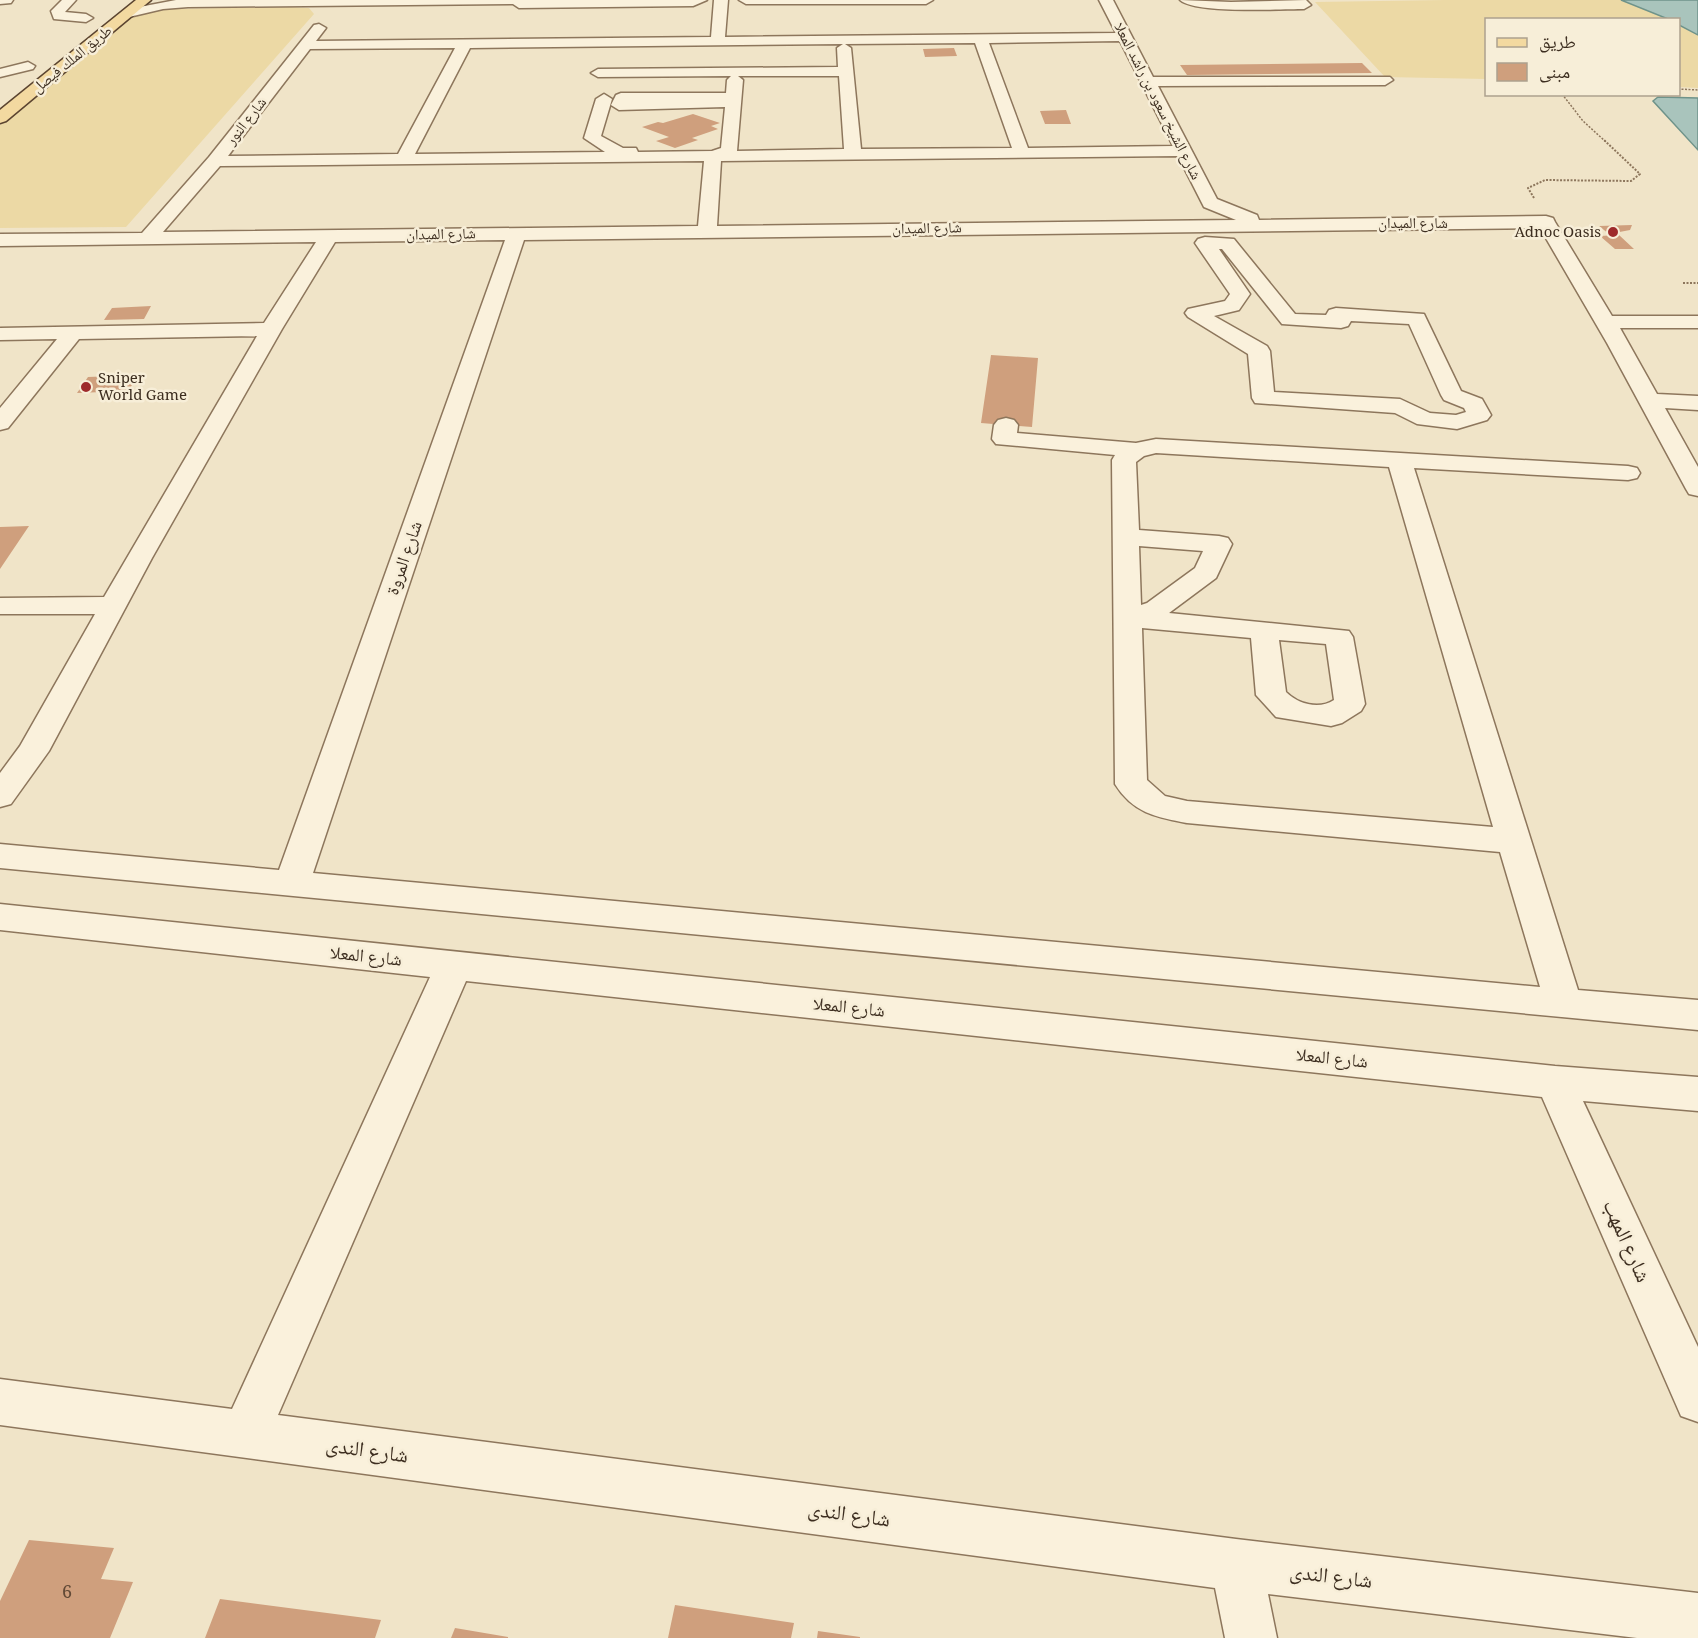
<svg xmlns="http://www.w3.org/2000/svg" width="1698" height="1638" font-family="Georgia,'Noto Naskh Arabic',serif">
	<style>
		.sand { fill: #ecd9a5 }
		.water { fill: #a9c4bc; stroke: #6f938a; stroke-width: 1.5 }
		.building { fill: #cf9f7d }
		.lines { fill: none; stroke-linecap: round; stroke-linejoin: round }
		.minor-casing { stroke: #8d765c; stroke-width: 3 }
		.major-casing { stroke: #5b4430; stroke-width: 3 }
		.path-far1 { stroke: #8d765c; stroke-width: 1.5; stroke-dasharray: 2 1.5; stroke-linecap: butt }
		.path { stroke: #8d765c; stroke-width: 2; stroke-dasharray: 2 1.5; stroke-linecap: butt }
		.minor { fill: #faf1dc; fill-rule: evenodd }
		.major { fill: #f3d9a0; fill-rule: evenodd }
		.poi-dot { fill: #9e2a2b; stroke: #f7eed8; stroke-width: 2 }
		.labels { text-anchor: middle; stroke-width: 5; stroke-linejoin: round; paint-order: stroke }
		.far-street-label { font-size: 15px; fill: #3d2e20; stroke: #f7eed8 }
		.far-poi-label { font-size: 15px; fill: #3d2e20; stroke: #f7eed8; text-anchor: end }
		.street-label { font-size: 18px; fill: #3d2e20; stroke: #f7eed8 }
		.near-number-label { font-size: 18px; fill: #624a37 }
		.near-street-label { font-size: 21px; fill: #3d2e20; stroke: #f7eed8 }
	</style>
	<rect width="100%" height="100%" fill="#f0e4c8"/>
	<path class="sand" d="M1445,0H1622L1669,19L1486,20V79L1385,77L1315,2Z
		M290,7L309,8L314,14L126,227L0,228V125L131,17L165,9Z
		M1678,24L1698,34V88L1679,87Z"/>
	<path class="water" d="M1621,0H1698V35L1679,25L1678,20L1668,19Z
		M1658,97L1698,98V150L1653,101Z"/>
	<path class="building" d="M954,48L957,56L925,57L923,49Z
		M1362,63L1372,73L1187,75L1180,65Z
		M1066,110L1071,124H1045L1040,111Z
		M693,114L720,123L711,126L718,129L692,138L698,140L675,148L656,141L669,137L642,127L658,122L663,123Z
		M1632,225L1630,230L1609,234L1599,226Z
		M1619,235L1634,249H1615L1600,236Z
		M151,306L144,319L104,320L112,308Z
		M991,355L1038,358L1032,427L981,423Z
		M139,375L128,391L77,393L88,377Z
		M29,526L0,569V527Z
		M29,1540L114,1548L101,1579L133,1582L110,1638H0V1601Z
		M220,1599L381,1620L375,1638H205Z
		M675,1605L794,1623L791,1638H668Z
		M455,1628L508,1637V1638H451Z
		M818,1631L860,1637V1638H817Z"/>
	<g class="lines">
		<defs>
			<path id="minor" d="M0,0H13L11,3L0,4Z
				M62,0H76L65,12L86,14L93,18L86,22L54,19L51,11Z
				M176,0H707L693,6L519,8L513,4L188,7L163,9L129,17L122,13L129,9Z
				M714,0H728L725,37L1116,33L1099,0H1113L1153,77H1390L1393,80L1385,85L1158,86L1217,199L1257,215L1259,220L1546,216L1553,218L1555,222L1612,316H1698V328H1620L1657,394L1698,396V410L1665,408L1698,467V496L1689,494L1686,489L1607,343L1540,228L524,240L313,873L1540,987L1500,852L1187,823C1156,817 1133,813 1115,784L1112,460L1115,455L996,444L992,439L994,425L998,420L1006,418L1014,420L1018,425L1017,433L1136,443L1156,439L1628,466L1637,468L1640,473L1637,478L1628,480L1414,468L1578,990L1698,1000V1030L0,868V844L279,870L505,240L335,242L282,329L152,558L49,751L11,804L0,807V773L20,746L95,614H0V598L104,597L257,336L79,339L8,428L0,430V408L57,339L0,340V328L264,323L316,242L0,246V234L142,233L209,157L314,25L319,24L326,28L316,41L711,37ZM1120,41L1173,146L1028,148L989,43ZM975,43L1012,148L861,149L851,48L845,44ZM843,44L837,48L838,67L598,69L591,73L598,77L731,76L727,80L726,93H621L616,95L611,105L619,110L725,107L721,148L712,151L638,152L636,148H623L601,136L612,99L604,94L596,99L584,138L605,152L415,154L470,48ZM455,48L398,154L228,156L310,49ZM738,76H839L844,149L737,151L743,80ZM1178,156L1204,207L1236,220L717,226L721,161ZM704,161L698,226L163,232L220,166ZM1156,453L1389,467L1493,827L1187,801L1165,796L1147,780L1142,628L1251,638L1256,695L1276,717L1331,726L1342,723L1361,711L1365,704L1353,637L1349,631L1169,613L1216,578L1232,544L1228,538L1219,536L1139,530L1136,462L1144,456ZM1139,546L1203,551L1195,568L1147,603L1141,605ZM1279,640L1326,644L1334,700C1319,710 1298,704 1286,692Z
				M739,0H933L926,4H746Z
				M1180,0L1231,2L1306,0L1311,5L1304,9C1281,9 1195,14 1180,0Z
				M28,62L35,66L33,69L0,77V69Z
				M1205,237L1234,239L1295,314L1326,315L1329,310L1336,308L1424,314L1461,391L1482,399L1491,415L1487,420L1457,429L1417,424L1395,413L1255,403L1252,398L1248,354L1188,317L1185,313L1188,309L1225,301L1230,294L1195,243L1198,239ZM1219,249H1222L1282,324L1341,328L1348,326L1351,321L1409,324L1441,395L1444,400L1464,408L1466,412L1456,415L1430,413L1400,399L1274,392L1270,351L1267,346L1214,316L1239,310L1250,294Z
				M0,904L1555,1066L1698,1077V1111L1583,1101L1698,1347V1422L1681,1416L1542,1097L466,981L278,1415L1236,1539L1698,1593V1638H1637L1268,1594L1277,1638H1225L1215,1588L0,1425V1379L232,1409L430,977L0,930Z"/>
			<path id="major" d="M136,0H151L6,121L0,123V110Z"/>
		</defs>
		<use href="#minor" class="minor-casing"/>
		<use href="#major" class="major-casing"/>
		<path class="path-far1" d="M1678,89L1698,90
			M1562,94L1583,121L1606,142"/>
		<path class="path" d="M1534,198L1528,188L1545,180L1631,181L1640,174L1604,140
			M1683,283H1698"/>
		<use href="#minor" class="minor"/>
		<use href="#major" class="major"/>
	</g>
	<g class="poi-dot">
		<circle cx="1613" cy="232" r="6"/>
		<circle cx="86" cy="387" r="6"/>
	</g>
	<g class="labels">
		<g class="far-street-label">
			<text transform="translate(72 59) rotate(-39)" y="5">طريق الملك فيصل</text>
			<text transform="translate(1158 101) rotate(63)" y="5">شارع الشيخ سعود بن راشد المعلا</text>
			<text transform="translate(246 121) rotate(-52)" y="5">شارع النور</text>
			<text x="1413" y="228">شارع الميدان</text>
			<text transform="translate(927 228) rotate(-1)" y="5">شارع الميدان</text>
			<text transform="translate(441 234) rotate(-1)" y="5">شارع الميدان</text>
		</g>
		<g class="far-poi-label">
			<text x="1601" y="237">Adnoc Oasis</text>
			<text x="98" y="383" text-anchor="start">Sniper<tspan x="98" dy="17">World Game</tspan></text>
		</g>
		<g class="street-label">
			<text transform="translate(404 558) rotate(-71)" y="6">شارع المروة</text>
			<text transform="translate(366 956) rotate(6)" y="6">شارع المعلا</text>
			<text transform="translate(849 1007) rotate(6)" y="6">شارع المعلا</text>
			<text transform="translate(1332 1058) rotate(6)" y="6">شارع المعلا</text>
		</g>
		<g class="near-number-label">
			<text x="67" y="1598">6</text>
		</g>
		<g class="near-street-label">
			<text transform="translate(1627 1241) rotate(66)" y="7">شارع المهب</text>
			<text transform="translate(367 1450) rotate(8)" y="7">شارع الندى</text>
			<text transform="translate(849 1514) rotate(8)" y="7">شارع الندى</text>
			<text transform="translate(1331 1576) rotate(7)" y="7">شارع الندى</text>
		</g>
	</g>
	<rect x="1485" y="18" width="195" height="78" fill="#f7eed8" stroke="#ada18e" stroke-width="1.5"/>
	<rect x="1497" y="38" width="30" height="9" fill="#f3d9a0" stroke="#ada18e" stroke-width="1.5"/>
	<text x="1539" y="48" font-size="18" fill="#3d2e20">طريق</text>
	<rect x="1497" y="63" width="30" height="18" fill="#cf9f7d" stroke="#ada18e" stroke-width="1.5"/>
	<text x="1539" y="78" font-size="18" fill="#3d2e20">مبنى</text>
</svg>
